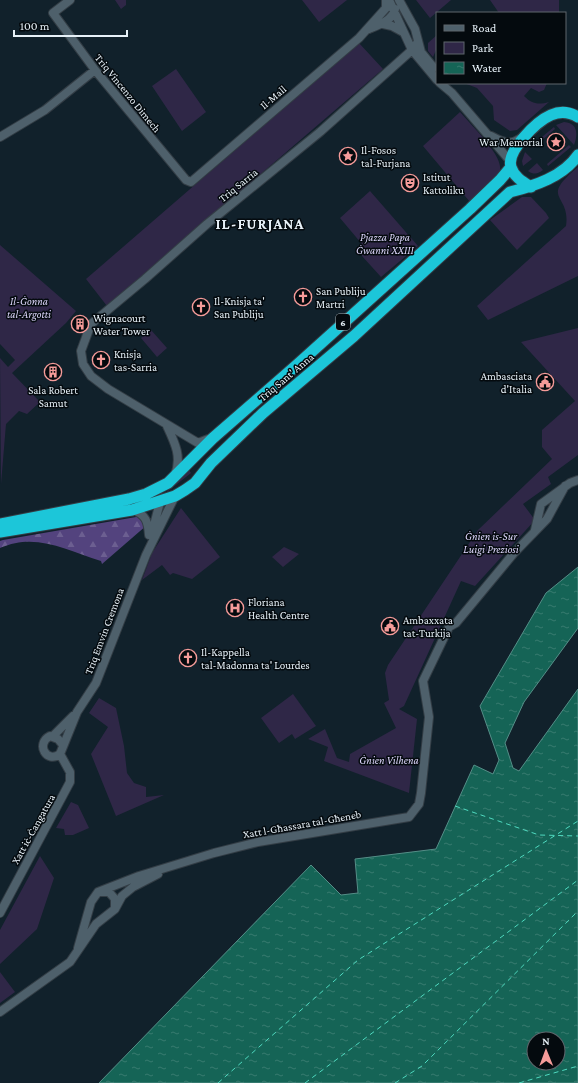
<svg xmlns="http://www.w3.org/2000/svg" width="578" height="1083" font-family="'Crimson Pro',serif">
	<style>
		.green { fill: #2f2747 }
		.forest { fill: url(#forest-firs) }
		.water { fill: url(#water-ripples); stroke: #548e87; fill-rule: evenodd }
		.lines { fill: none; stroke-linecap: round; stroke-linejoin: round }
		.ferry { stroke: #4fdac0; stroke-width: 1; stroke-dasharray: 5 4; stroke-linecap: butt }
		.minor-casing { stroke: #333d45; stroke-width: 10 }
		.highway-casing { stroke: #333d45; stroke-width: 13 }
		.minor { stroke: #4e606b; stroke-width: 8 }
		.highway { stroke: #1cc6d9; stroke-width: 11 }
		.labels { text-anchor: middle; stroke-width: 3; stroke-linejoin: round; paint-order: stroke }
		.shield { fill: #040a0e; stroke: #a3acb2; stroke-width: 1 }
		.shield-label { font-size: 10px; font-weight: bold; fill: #e7f1f8 }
		.street-label { font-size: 11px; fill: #e7f1f8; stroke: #040a0e }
		.poi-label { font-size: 11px; fill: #e7f1f8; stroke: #040a0e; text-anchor: start }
		.park-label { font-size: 11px; font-style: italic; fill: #ddd6fb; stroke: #040a0e }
		.district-label { font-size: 15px; font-weight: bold; letter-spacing: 1px; fill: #e7f1f8; stroke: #040a0e }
	</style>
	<defs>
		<pattern id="forest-firs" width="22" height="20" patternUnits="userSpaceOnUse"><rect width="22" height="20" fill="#53437e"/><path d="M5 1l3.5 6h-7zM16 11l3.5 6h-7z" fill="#6c5f91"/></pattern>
		<pattern id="water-ripples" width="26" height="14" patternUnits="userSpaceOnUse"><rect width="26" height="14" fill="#156456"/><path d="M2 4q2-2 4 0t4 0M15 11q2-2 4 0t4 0" fill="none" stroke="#377b6f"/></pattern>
	</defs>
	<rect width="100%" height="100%" fill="#11212b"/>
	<path class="green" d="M115,0H126V5L121,9Z
		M302,0H347L319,22Z
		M416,0H451L430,18Z
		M490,0H559V13H499Z
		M437,35V48L433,57L428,51V43Z
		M359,43L383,69L107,306L86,279Z
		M176,69L206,112L182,131L152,86Z
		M464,83H547L544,90L539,92L531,88L524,96C532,104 538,105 549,102L517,130L510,131L494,120L493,106L477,88Z
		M460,112C470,124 503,155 500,170C497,179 478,194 470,202L423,146Z
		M564,122C578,123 578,134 574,145L556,125Z
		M554,127L555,129L533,148L531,146Z
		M569,145L571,147L548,166L547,164Z
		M525,152L532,159L523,166L522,161Z
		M537,163L543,170C538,174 534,175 528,171Z
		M578,167V276L488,320L477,306L566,226C571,193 538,200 578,167Z
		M370,191L418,246L381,277L362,256L361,243L340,218Z
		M522,197H531L546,213L549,218L517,250L490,220Z
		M0,245L76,311L66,323L12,373L40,402L27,414L19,411L6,424L1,484L0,358L8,367L15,360L0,344Z
		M578,328V455L548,477L551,484L523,504L535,520L475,586L461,581L404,706L399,709L417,719L409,793L324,761L328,747L308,739L325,729L337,758L349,762L350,754L396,728L384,703L389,700L385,673L388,665L478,530L552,459L542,447V430L575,401L521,342Z
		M151,330L167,348L157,357L141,338Z
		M189,470L191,473L167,492L172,483Z
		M181,508L220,557L192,579L173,573L170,575L162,565L142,580L152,553Z
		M284,547L299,554L283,567L272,557Z
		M293,694L316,726L295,739L292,734L279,743L261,718Z
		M99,698L116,708L124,746L127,773L134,783L146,787V797L164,795L116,816L91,754L108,727L89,713Z
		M71,802L78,805L89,828L73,835H65L64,829L56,828Z
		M40,856L54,878L37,929L0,964V930Z
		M0,972L15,992L0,1003Z"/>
	<path class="forest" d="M142,516L147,525L102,564L101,561C66,550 36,532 0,548V541L3,540Z"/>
	<path class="water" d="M578,567V628L524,702L505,743L513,768L519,771L578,689V1083H99L311,865L341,895L358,893L355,859L436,849L474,765L493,774L499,760L480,706L546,593ZM534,1039H558V1063H534Z"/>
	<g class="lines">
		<path class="ferry" d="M455,806L539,835L578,836
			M218,1083L358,960L578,821
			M305,1083L578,880
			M395,1083L422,1066L578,911
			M519,1083L578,1066"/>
		<defs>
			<path id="minor" d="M70,0L53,13L95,70L186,180L191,182L359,38L386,8V0
				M389,0L412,50L437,80
				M399,0L415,29L421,52L434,68
				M383,24L392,26L403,32
				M369,29C379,25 393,20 395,9
				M440,83L452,93L511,162
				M491,136C502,142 510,146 521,138
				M0,137L45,110L95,70
				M167,426C175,443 182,457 175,475
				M211,438L198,443L108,389L91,376L83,364L81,351L91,324L145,279L207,224L320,132L412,50L418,42
				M132,510C146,514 148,522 149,535
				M535,530L541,504L570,483L578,480
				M152,533L160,502
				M53,736L73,716
				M63,745L58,739L50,736C35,744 47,764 60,754L77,712L96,683L146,555L175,496
				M101,892H109L115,899V908
				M0,913L70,782V772L60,754
				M78,948L91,902L98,892L139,876L214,853L258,842L409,817L419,804L421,793L429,717L423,681L449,627L456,623L514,553L547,519L565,486
				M0,1012L70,962L96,924L115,909L122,896L133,887L158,874"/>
			<path id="highway" d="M531,187C523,182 514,177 511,167C506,151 537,121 551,115C560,111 570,112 578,117
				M0,524L129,499L146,494L168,483L213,438L298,364L470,209L500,180L511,167
				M0,532L132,510L175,496L185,490L195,483L211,463L263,413L354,336L510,192C534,186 563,177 578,155"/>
		</defs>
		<use href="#minor" class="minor-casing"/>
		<use href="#highway" class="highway-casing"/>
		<use href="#minor" class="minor"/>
		<use href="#highway" class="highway"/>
	</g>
	<defs>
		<symbol id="sight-ring" viewBox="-11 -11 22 22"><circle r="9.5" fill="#040a0e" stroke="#f59b99" stroke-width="1.5"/><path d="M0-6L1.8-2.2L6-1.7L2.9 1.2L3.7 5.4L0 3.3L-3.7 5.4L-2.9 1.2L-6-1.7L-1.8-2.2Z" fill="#f59b99"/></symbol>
		<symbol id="theatre-ring" viewBox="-11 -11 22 22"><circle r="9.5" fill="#040a0e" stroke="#f59b99" stroke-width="1.5"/><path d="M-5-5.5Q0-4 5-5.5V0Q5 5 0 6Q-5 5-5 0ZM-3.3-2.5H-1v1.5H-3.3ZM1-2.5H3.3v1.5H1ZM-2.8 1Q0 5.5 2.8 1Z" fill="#f59b99"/></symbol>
		<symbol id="church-ring" viewBox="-11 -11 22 22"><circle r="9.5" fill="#040a0e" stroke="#f59b99" stroke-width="1.5"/><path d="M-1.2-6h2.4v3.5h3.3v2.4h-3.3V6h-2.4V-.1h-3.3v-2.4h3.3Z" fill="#f59b99"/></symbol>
		<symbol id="building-ring" viewBox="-11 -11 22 22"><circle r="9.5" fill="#040a0e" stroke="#f59b99" stroke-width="1.5"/><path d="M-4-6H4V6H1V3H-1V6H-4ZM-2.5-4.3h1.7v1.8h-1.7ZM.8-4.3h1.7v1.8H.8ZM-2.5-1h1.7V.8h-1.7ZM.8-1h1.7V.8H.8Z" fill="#f59b99"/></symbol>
		<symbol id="civic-ring" viewBox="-11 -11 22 22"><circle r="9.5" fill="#040a0e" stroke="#f59b99" stroke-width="1.5"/><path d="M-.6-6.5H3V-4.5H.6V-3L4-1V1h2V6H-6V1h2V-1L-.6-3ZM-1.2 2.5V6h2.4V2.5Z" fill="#f59b99"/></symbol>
		<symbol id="hospital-ring" viewBox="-11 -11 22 22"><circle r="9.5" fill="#040a0e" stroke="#f59b99" stroke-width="1.5"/><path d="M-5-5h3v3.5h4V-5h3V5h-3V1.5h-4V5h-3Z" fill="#f59b99"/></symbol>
	</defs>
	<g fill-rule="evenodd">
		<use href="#sight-ring" x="546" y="132" width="20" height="20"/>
		<use href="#sight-ring" x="338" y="146" width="20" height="20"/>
		<use href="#theatre-ring" x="400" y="173" width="20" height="20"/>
		<use href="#church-ring" x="293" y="287" width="20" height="20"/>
		<use href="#church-ring" x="191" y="297" width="20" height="20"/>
		<use href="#building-ring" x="70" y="314" width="20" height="20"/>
		<use href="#church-ring" x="91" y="350" width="20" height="20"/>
		<use href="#building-ring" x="43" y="362" width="20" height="20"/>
		<use href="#civic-ring" x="535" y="372" width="20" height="20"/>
		<use href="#hospital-ring" x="225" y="598" width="20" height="20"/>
		<use href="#civic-ring" x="380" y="616" width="20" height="20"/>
		<use href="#church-ring" x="178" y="648" width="20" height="20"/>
	</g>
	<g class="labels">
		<rect class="shield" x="336" y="314" width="14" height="16" rx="3"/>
		<g class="shield-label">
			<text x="343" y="326">6</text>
		</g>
		<g class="street-label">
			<text transform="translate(128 93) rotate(51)" y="4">Triq Vincenzo Dimech</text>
			<text transform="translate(273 97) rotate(-40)" y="4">Il-Mall</text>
			<text transform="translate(238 185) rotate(-39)" y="4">Triq Sarria</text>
			<text transform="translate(286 377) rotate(-40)" y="4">Triq Sant' Anna</text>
			<text transform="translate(104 631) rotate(-69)" y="4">Triq Emvin Cremona</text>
			<text transform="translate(302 824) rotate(-10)" y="4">Xatt l-Għassara tal-Għeneb</text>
			<text transform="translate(33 829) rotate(-61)" y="4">Xatt iċ-Ċangatura</text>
		</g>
		<g class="poi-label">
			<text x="543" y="146" text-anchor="end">War Memorial</text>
			<text x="361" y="154">Il-Fosos<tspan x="361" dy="13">tal-Furjana</tspan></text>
			<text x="423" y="181">Istitut<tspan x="423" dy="13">Kattoliku</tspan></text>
			<text x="316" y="295">San Publiju<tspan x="316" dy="13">Martri</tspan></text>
			<text x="214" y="305">Il-Knisja ta'<tspan x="214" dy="13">San Publiju</tspan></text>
			<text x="93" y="322">Wignacourt<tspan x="93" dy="13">Water Tower</tspan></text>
			<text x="114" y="358">Knisja<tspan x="114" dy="13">tas-Sarria</tspan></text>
			<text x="532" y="380" text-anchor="end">Ambasciata<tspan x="532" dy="13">d'Italia</tspan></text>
			<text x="53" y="394" text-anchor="middle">Sala Robert<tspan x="53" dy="13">Samut</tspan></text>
			<text x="248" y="606">Floriana<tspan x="248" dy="13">Health Centre</tspan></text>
			<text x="403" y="624">Ambaxxata<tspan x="403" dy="13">tat-Turkija</tspan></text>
			<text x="201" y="656">Il-Kappella<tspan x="201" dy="13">tal-Madonna ta' Lourdes</tspan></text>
		</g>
		<g class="park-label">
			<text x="385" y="241">Pjazza Papa<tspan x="385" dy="13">Ġwanni XXIII</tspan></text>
			<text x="29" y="305">Il-Ġonna<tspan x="29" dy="13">tal-Argotti</tspan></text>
			<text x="491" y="540">Ġnien is-Sur<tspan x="491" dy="13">Luigi Preziosi</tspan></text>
			<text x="389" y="764">Ġnien Vilhena</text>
		</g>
		<g class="district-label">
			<text x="260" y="229">IL-FURJANA</text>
		</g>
	</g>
	<rect x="436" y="12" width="130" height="72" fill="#040a0e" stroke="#5f666c"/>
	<rect x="444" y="25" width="20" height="6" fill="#4e606b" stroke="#5f666c"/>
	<text x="472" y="32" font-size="12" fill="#e7f1f8">Road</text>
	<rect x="444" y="42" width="20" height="12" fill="#2f2747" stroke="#5f666c"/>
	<text x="472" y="52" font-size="12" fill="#e7f1f8">Park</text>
	<rect x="444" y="62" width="20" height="12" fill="url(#water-ripples)" stroke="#5f666c"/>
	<text x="472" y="72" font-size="12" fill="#e7f1f8">Water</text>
	<g transform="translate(546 1051) rotate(359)"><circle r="19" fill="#040a0e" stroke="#5f666c"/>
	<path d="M0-3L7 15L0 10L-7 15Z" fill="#f59b99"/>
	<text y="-6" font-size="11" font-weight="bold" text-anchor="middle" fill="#e7f1f8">N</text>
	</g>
	<path d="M14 30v6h113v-6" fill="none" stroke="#e7f1f8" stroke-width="2"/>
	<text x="20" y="30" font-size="12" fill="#e7f1f8" stroke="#040a0e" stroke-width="3" paint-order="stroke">100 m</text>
</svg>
